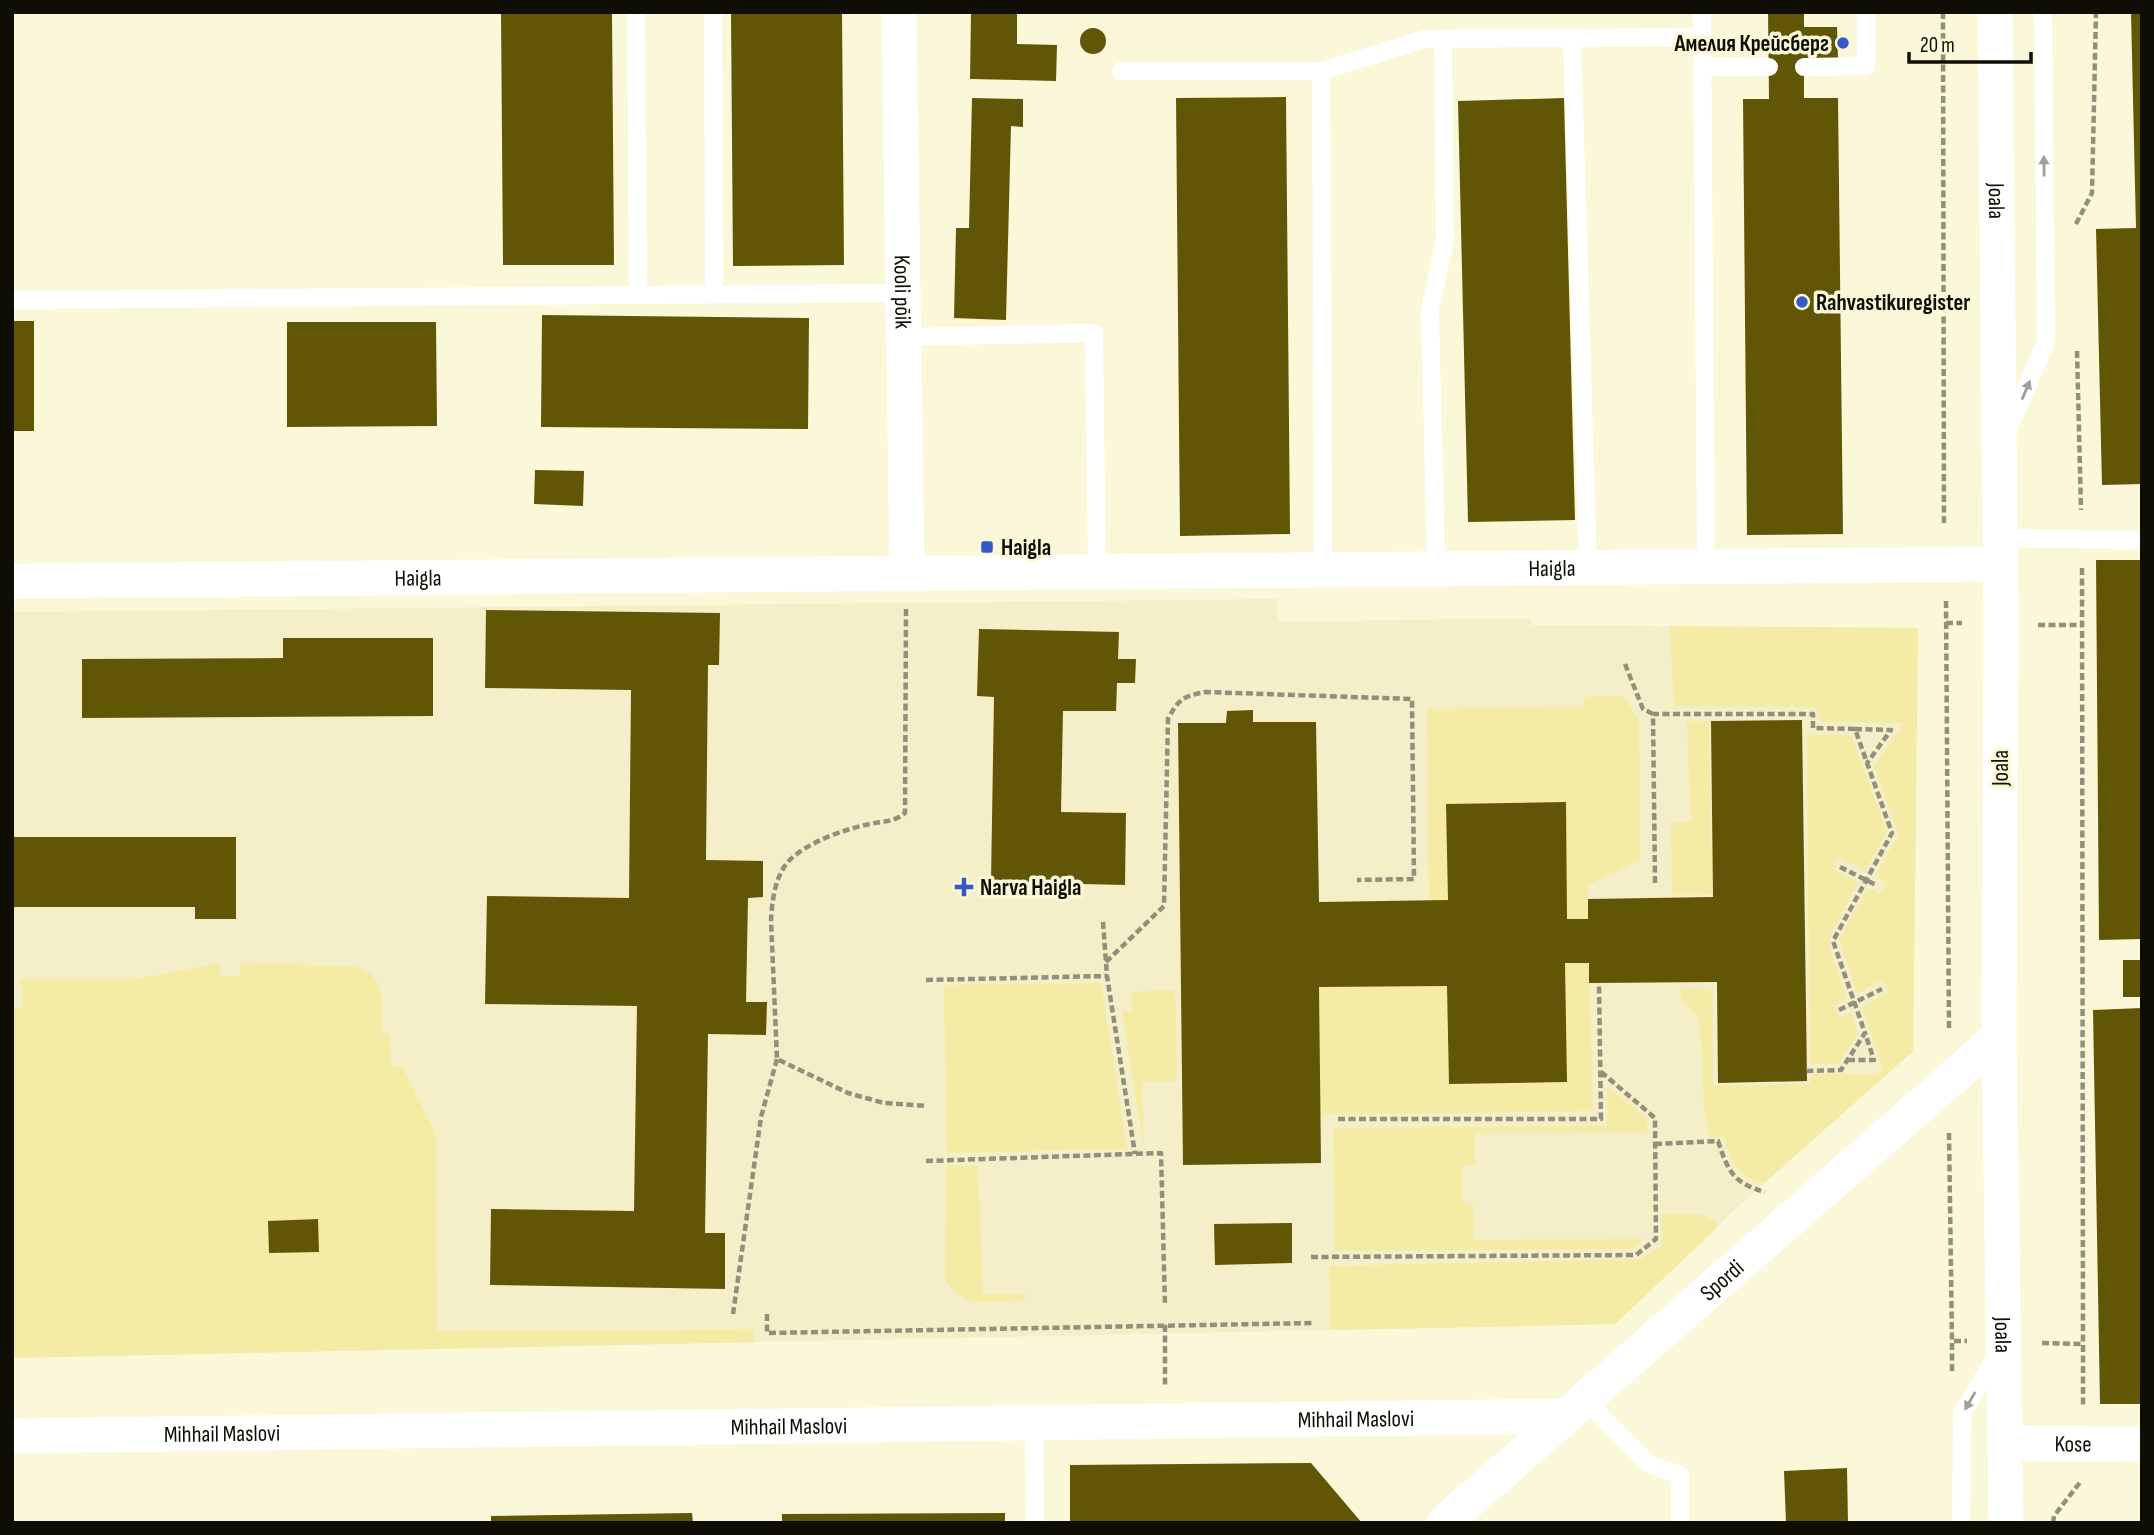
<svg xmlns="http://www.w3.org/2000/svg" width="2154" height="1535" font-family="'Sofia Sans Condensed',sans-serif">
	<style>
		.built { fill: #f4efc9 }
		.grass { fill: #f4eba4 }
		.building { fill: #605605 }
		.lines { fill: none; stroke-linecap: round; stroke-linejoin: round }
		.path { stroke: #928f7a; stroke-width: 4.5; stroke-dasharray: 7 3.5; stroke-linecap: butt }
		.service { stroke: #fff; stroke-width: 18 }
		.minor { stroke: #fff; stroke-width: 35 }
		.oneway { fill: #9f9f9b }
		.poi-dot { fill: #3559c9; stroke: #fbf7d9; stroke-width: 2.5 }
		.labels { text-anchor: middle; stroke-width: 7; stroke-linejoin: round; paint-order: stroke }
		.poi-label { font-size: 23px; font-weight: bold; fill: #0f0e04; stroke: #fbf7d9; text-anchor: start }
		.street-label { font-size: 23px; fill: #0f0e04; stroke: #fbf7d9 }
	</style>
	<rect width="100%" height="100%" fill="#fbf7d9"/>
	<path class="built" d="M1278,599V622L1531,618V625L1918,628L1913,1051L1742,1203L1615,1324L12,1358V612Z"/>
	<path class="grass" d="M1670,626L1918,628L1913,1051L1763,1184C1739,1178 1730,1159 1723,1136L1710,1138L1704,1107L1700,1024L1695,1013L1681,1000V988L1713,989V1085L1810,1084L1811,1074H1876L1883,1068L1862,1007L1889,992L1882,980L1857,993L1839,939L1868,888L1880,894L1887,883L1875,876L1899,835L1874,766L1904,723L1822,722L1815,707L1674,706Z
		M1623,696L1639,721L1640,860L1588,885V919H1567L1565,802L1447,804L1448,900H1429L1427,709L1584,707V697Z
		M1687,721H1709L1712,895H1672L1671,822L1691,821Z
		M1807,735H1851L1887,832L1865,870L1839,857L1833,869L1858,883L1830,935V948L1847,999L1834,1006L1840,1018L1851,1012L1858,1034L1839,1064H1810Z
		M219,963L220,977L240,976V963L352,966C388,973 381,1004 382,1033L390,1034L391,1066H402L436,1135L437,1331L753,1329L755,1342L12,1358V1008H22L21,979H137Z
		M1565,963H1589L1593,1111L1320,1115L1319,987L1447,986L1449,1083L1567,1082Z
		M1101,983L1127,1149L947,1153L944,985Z
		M1175,990L1177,1081L1142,1082L1144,1148L1122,1011H1133L1132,992Z
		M1607,1086L1647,1119V1132L1475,1133V1165L1462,1166V1203H1473L1474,1240L1644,1239L1632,1249L1334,1251L1333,1128L1607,1126Z
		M978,1165L983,1294L1025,1293V1300C993,1301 963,1311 945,1279L946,1166Z
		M1661,1214C1682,1214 1705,1209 1719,1226L1615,1324L1331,1330L1329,1266L1641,1259L1662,1246Z"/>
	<path class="building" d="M501,12H612L614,265H503Z
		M731,12H842L844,265L733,266Z
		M971,12H1017V44L1057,45L1056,81L970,79Z
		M1768,12H1804V27H1837L1838,58H1804V98H1838L1843,534L1747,535L1743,99H1769Z
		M2131,12H2142V484L2102,485L2096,229L2136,228Z
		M1080 41a13 13 0 1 1 26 0a13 13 0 1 1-26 0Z
		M1286,97L1290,534L1180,536L1176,98Z
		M972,98L1023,99V127L1011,126L1006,320L954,318L956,228H969Z
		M1564,98L1575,520L1468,522L1458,101Z
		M542,315L809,318L808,429L541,427Z
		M12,321H34V431H12Z
		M287,322H436L437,426L287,427Z
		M535,470L584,471L583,506L534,504Z
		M2096,560H2142V939L2099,940Z
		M486,610L720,613L719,665H708L706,860L763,861V897L748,898L746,1002H767L766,1035L708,1034L705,1233H725V1289L490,1285L491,1209L634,1211L637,1006L485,1004L487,896L629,898L631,690L485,688Z
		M979,629L1119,632L1118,659H1136L1135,683H1117L1116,711H1063L1061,812L1126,813L1125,885L991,882L994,697L977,696Z
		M283,638H433V716L82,718V659L283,658Z
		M1253,710V722H1316L1319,902L1448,900L1446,804L1566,802L1567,919H1588V899L1713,897L1711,721L1802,720L1807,1081L1718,1083L1717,982L1589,983V963H1565L1567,1082L1449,1084L1447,986L1319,987L1321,1163L1183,1165L1178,723H1226L1227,711Z
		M12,837H236V919H195V907H12Z
		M2123,960H2142V997H2123Z
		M2142,1008V1404H2100L2093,1010Z
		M318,1219L319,1252L269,1253L268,1221Z
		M1292,1223V1263L1215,1265L1214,1224Z
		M1311,1463L1362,1523H1070V1465Z
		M1847,1468L1848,1523H1786L1784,1471Z
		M692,1513L693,1523H491V1516Z
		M1005,1513V1523H782V1514Z"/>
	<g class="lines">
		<path class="path" d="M1943,12L1944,526
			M2076,224L2092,193L2096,12
			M2077,351L2081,510
			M2082,568L2083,1344
			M1946,601L1949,1030
			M906,609L905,813C894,822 884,821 870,824C845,829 804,843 787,863C775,878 772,901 771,920L777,1059L848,1093L884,1103L926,1106
			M1946,623H1962
			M2038,625H2082
			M1625,664L1643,709L1653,714
			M1855,729L1891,730L1867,763
			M1840,867L1876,885
			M1655,883L1653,714H1813V728L1855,729L1892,833L1833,941L1865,1033L1841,1070L1806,1071
			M1103,922L1107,976L1135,1154
			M1106,962L1164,906L1168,719C1179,698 1184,696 1206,692L1412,699L1414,879L1357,880
			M926,980L1107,976
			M1839,1010L1882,989
			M1848,1060H1874L1865,1033
			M1338,1119H1601L1599,983
			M1949,1133L1952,1341H1967
			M1655,1144L1718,1141C1728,1171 1733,1183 1765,1192
			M926,1161L1161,1153L1165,1305
			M1311,1257L1636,1255L1656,1239L1655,1118L1600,1071
			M733,1314L761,1117L777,1059
			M767,1314V1333L1313,1323
			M1165,1325V1385
			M2042,1343L2083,1344V1407
			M1952,1371V1341
			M2053,1523L2054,1516L2081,1481"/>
		<path class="service" d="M636,12L638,295
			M713,12L714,294
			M1702,12L1706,567
			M1572,38L1588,568
			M1702,67H1769
			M1804,67L1866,66V12
			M1121,71H1321L1425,39L1702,37
			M1321,71L1323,570
			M12,300L903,293
			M904,337L1094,333L1097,572
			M2007,433L2046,342L2043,12
			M2000,538L2142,540
			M1436,569L1430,309L1445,240L1443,39
			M1584,1399L1649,1464L1680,1475V1523
			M1034,1423L1035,1523
			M1961,1523L1962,1414L1999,1351"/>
		<g class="minor">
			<path id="s1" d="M899,12L907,573"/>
			<path id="s2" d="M1995,12L2001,624L1999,1037L2006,1523"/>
			<path id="s3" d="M12,581L2000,564"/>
			<path id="s4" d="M12,1436L1565,1416"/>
			<path id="s5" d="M2005,1443L2142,1444"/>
			<path id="s6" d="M1444,1523L1999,1037"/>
		</g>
	</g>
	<defs><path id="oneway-solid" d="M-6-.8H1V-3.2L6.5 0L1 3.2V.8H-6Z" transform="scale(1.75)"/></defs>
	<g class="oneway">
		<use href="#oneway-solid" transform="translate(2044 166) rotate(-91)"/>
		<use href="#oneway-solid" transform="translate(2026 390) rotate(-67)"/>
		<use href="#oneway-solid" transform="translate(1970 1401) rotate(120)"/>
	</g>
	<g class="poi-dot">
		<circle cx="1843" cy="43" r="7"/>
		<circle cx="1802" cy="302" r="7"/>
		<rect x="980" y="540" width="14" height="14" rx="3.5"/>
		<path d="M960.5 876.5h7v7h7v7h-7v7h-7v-7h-7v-7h7z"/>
	</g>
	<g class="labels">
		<g class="poi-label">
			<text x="1829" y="51" text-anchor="end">Амелия Крейсберг</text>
			<text x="1816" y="310">Rahvastikuregister</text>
			<text x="1001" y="555">Haigla</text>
			<text x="980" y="895">Narva Haigla</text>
		</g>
		<g class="street-label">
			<text dy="8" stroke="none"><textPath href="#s2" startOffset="189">Joala</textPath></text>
			<text dy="8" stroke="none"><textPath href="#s1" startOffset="280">Kooli põik</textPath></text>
			<text dy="8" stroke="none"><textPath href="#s3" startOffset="1540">Haigla</textPath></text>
			<text dy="8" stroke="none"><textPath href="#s3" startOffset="406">Haigla</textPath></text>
			<text transform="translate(2000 768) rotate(-90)" y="8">Joala</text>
			<text dy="8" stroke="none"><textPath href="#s6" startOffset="369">Spordi</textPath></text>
			<text dy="8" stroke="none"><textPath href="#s2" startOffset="1323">Joala</textPath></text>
			<text dy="8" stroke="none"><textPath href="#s4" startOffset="1344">Mihhail Maslovi</textPath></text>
			<text dy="8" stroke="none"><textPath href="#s4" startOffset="777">Mihhail Maslovi</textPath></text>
			<text dy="8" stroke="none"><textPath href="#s4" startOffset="210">Mihhail Maslovi</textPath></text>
			<text dy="8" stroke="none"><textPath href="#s5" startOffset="68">Kose</textPath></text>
		</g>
	</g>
	<rect width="2154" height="1535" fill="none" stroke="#0f0e04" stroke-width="28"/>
	<path d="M1909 52v10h122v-10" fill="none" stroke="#0f0e04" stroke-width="3.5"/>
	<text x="1920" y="52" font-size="21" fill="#0f0e04" stroke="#fbf7d9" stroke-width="5" paint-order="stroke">20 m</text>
</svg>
